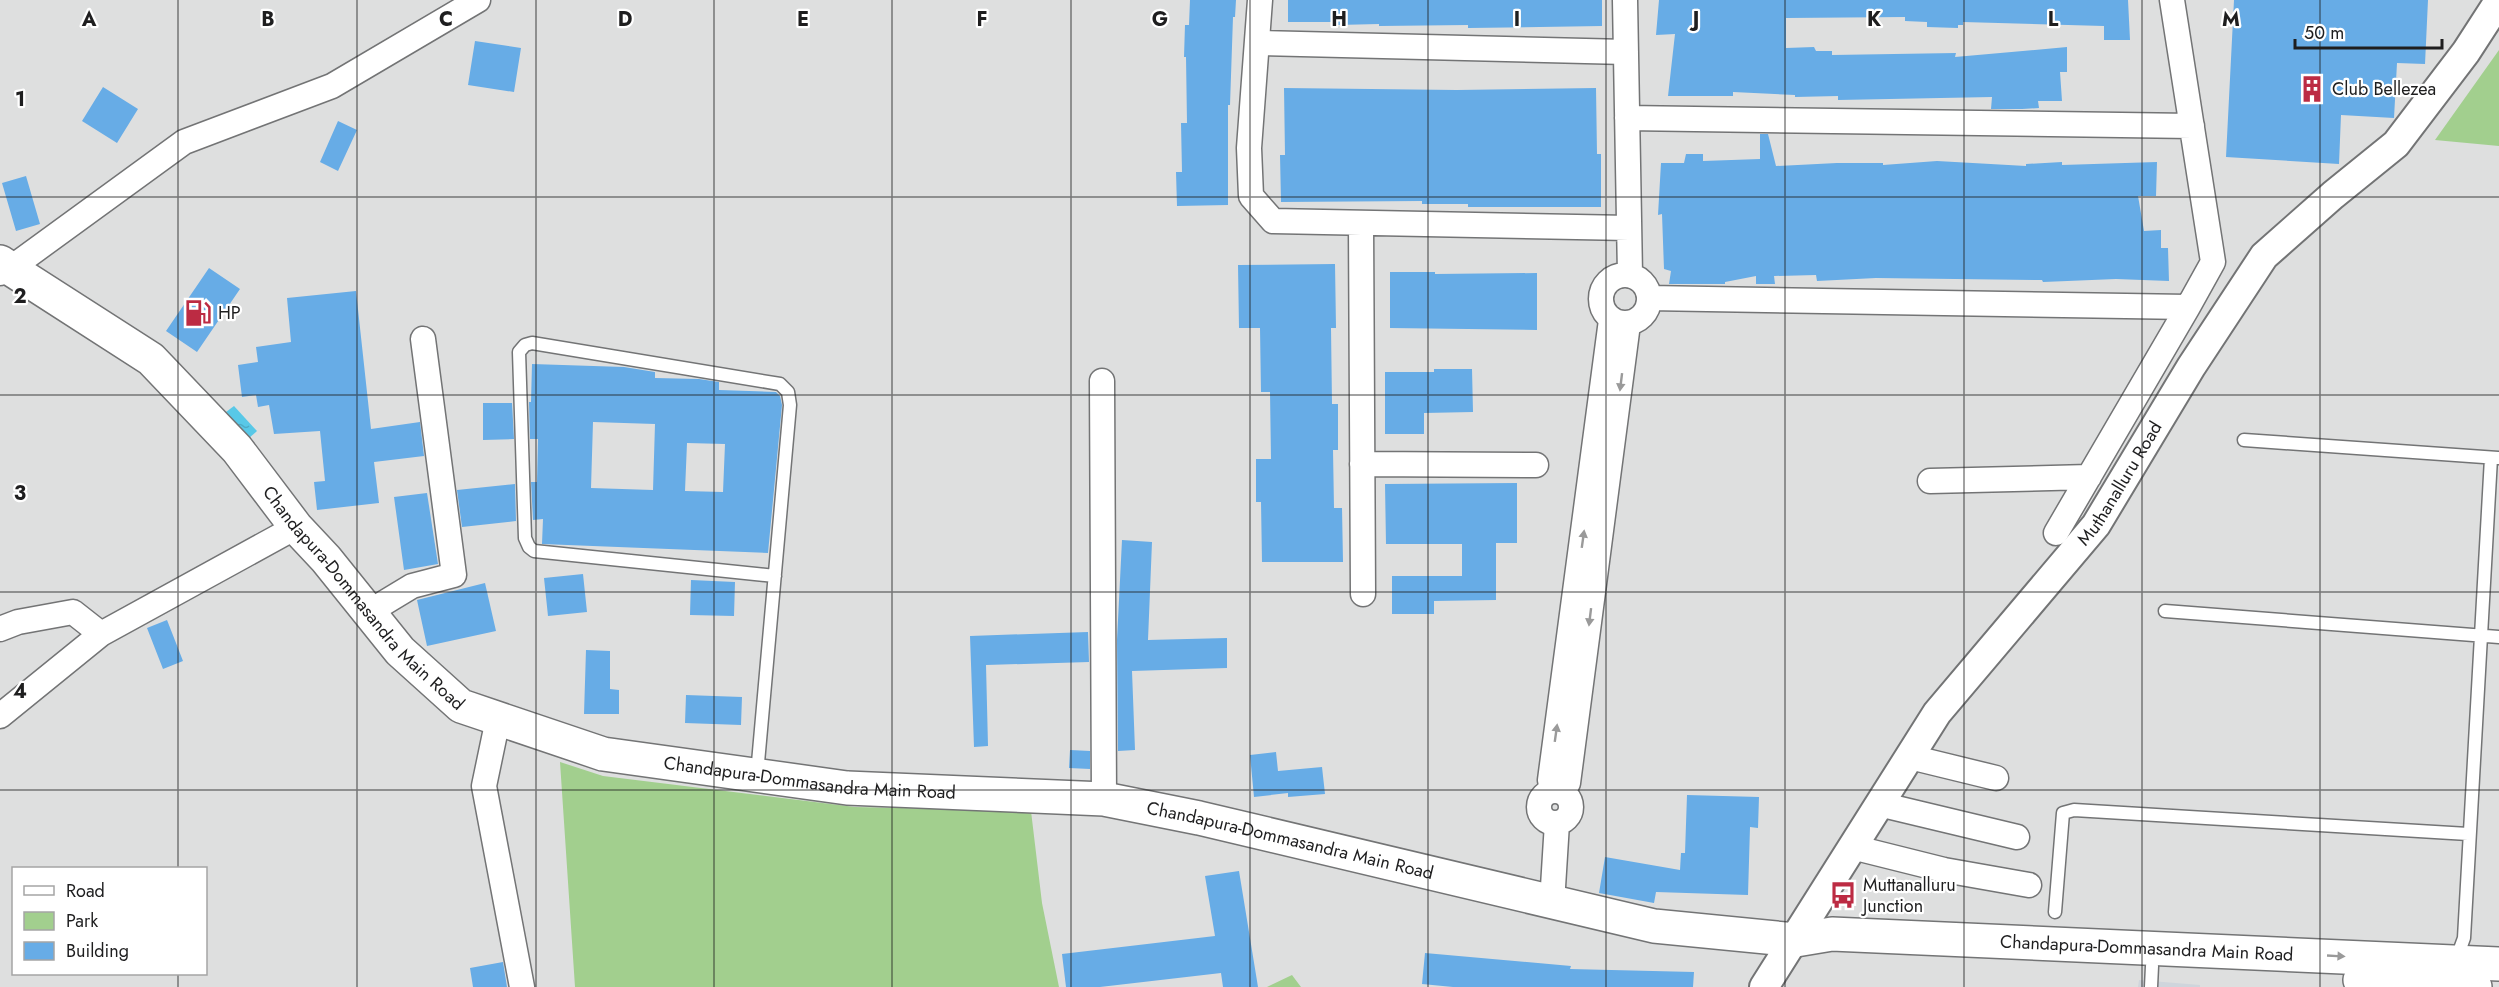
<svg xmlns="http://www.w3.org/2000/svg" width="2499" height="987" font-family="Jost,sans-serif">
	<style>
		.built { fill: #cfd5dc }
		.green { fill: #a2cf8e }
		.water { fill: url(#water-ripples) }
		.building { fill: #67ace6; fill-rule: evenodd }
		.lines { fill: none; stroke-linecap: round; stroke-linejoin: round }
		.service-casing { stroke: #737475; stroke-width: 15 }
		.minor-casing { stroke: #737475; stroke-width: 27 }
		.tertiary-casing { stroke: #737475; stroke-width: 32 }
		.secondary-casing { stroke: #737475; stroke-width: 36 }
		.service { stroke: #fff; stroke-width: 12 }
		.minor { stroke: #fff; stroke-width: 24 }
		.tertiary { stroke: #fff; stroke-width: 28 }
		.secondary { stroke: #fff; stroke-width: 33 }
		.oneway { fill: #9a9a9a }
		.grid { fill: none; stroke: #1e1e1f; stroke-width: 1.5; stroke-opacity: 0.55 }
		.labels { text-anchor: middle; stroke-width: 4.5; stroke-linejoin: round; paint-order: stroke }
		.poi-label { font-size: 18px; fill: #1e1e1f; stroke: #fff; text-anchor: start }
		.street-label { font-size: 18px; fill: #1e1e1f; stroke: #fff }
		.grid-label { font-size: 20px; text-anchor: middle; font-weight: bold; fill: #1e1e1f; stroke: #fff; stroke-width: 4.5; stroke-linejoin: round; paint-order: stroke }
	</style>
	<defs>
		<pattern id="water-ripples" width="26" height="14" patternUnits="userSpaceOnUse" patternTransform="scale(1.5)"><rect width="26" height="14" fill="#58c8e7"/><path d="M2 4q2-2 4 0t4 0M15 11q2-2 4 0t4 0" fill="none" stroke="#4cabc6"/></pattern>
	</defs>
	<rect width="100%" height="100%" fill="#dedfdf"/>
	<path class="built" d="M2139,980L2200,985V987H2138Z"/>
	<path class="green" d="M2499,50V146L2435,140Z
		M560,762L603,776L855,807L1031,811L1042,903L1059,987H575Z
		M1292,975L1301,987H1267Z"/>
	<path class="water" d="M234,406L257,431L249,438L226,412Z"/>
	<path class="building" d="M1190,0H1236L1235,17H1233L1230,105H1228V205L1177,206L1176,172H1182L1181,123H1187L1186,57H1184L1185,25H1189Z
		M1288,0H1602V26L1468,28V25L1379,26V24L1337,25V22H1288Z
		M1659,0H2128L2130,40H2104V26L1963,22V25H1958V28L1927,27V22L1905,21V17L1786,18V48L1814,47L1816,51H1832V55L1956,53L1955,57L2067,47V72H2060L2062,101H2038L2039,108L2022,109H1991L1992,97L1838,100V96L1795,97V95L1733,92V96H1668L1675,34L1656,35Z
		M2234,0H2428L2425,64L2397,63L2394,118L2341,115L2339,164L2226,157Z
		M475,41L521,48L514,92L468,85Z
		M103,87L138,109L117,143L82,121Z
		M1284,88L1457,90L1596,88L1597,154H1601V207H1468V204H1422V201L1281,202L1280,155H1285Z
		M338,121L357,130L338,171L320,162Z
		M1760,134H1768L1776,166L1837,163H1883V165L1937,161L2026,166V164L2062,162V165L2157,162L2156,196H2138L2144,231L2161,230V248H2168L2169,281L2116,279L2043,282L2042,280L1876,278L1817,281L1816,275L1774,276L1775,284H1756V276L1725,282V284H1669L1671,271L1664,269L1662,214L1658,215L1661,163H1684L1686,154H1703V161L1760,159Z
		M26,176L40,224L16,231L2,183Z
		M1335,264L1336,328H1331L1332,404H1338V450H1333L1334,508H1342L1343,562H1262L1261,502H1256V459H1271L1270,392H1261L1260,328H1239L1238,265Z
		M209,268L240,289L197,352L166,331Z
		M1390,272H1435V274L1537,273V330L1390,328Z
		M356,291L371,429L420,422L424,456L374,462L379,503L317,510L314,482L325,481L320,431L274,434L269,405L258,407L256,395L242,397L238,365L258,362L256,347L291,342L287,298Z
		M532,364L624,367L655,372V378L699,379L719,382V390L776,392L780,396L782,405L768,553L542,544L543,519L533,520L531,482H537L538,439H530L529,402H531ZM593,422L655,424L653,490L591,488ZM687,443L725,444L723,492L685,491Z
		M1434,369H1472L1473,412L1424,413V434H1385V372H1434Z
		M483,403H512L514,439L483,440Z
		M1517,483V543H1496V600L1434,601V614H1392V576H1462V544H1386L1385,484Z
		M515,484L516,521L462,527L457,490Z
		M427,493L438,564L404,570L394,497Z
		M1122,540L1152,542L1148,640L1227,638V668L1132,671L1135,750L1118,751L1117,640Z
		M583,574L587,612L548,616L544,578Z
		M691,580L735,582L734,616L690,615Z
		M485,583L496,631L427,646L417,600Z
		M167,620L183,661L163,669L147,628Z
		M1088,632L1089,662L986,665L988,746L974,747L970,636Z
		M586,650L610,651V689L619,690V714H584Z
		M686,695L742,697L741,725L685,723Z
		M1070,750L1090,751V769L1069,768Z
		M1276,752L1278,771L1322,767L1325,794L1288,797V793L1254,797L1250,755Z
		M1687,795L1759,797L1758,828L1750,827L1748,895L1656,892L1654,903L1599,893L1605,857L1680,870L1681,853H1685Z
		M1239,871L1258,987H1223L1221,973L1100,987H1066L1062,954L1215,936L1205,876Z
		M1425,953L1571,966L1570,969L1694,972L1693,987H1453L1422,984Z
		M503,962L507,987H473L470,968Z"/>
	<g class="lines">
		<defs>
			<path id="service" d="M2244,440L2498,458
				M2165,611L2499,637
				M757,774L790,405L788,392L780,384L532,343L525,345L519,352L525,538L529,547L534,551L775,576
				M2055,912L2063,813L2074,810L2468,834
				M2456,960L2464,938L2491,458
				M2151,987L2152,966"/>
			<path id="minor" d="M1260,0L1249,148L1251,196L1273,221L1629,228
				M1625,0L1630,275
				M2172,0L2213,262L2188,307
				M1257,43L1626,52
				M1627,118L2192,126
				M1361,224L1363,594
				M0,273L11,268L184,142L332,86L478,0
				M1601 299a24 24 0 1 1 48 0a24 24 0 1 1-48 0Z
				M1649,298L2188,307L2056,533
				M1102,381L1104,799
				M1362,464L1536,465
				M1930,481L2089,477
				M369,612L412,586L454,575L423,339
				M0,629L18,622L73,612L101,634
				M0,716L101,634L296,527
				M498,719L484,786L522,987
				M1910,757L1996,778
				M1552,790L1550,780L1611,320
				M1539 807a16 16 0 1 1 32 0a16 16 0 1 1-32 0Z
				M1562,792L1568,783L1628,324
				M1879,804L2017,837
				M1852,847L1944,870L2029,885
				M1552,903L1557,823"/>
			<g id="tertiary">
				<path id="s1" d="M1764,987L1937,713L2096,525L2191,367L2264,256L2333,195L2396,144L2466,52L2499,1"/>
			</g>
			<g id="secondary">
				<path id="s2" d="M0,262L151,359L237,449L296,527L326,559L400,651L461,706L603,754L847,788L1104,799L1199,818L1654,926L1796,940L1832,934L2499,964"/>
				<path d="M2360,980L2475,987"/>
			</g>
		</defs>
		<use href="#service" class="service-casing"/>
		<use href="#minor" class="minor-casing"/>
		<use href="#tertiary" class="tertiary-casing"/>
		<use href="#secondary" class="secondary-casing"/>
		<use href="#service" class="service"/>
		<use href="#minor" class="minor"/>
		<use href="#tertiary" class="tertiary"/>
		<use href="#secondary" class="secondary"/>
	</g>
	<defs><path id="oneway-solid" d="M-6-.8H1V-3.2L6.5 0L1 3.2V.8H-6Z" transform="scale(1.5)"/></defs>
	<g class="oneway">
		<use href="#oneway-solid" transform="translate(1621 382) rotate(97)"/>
		<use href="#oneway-solid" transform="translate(1583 539) rotate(-82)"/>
		<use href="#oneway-solid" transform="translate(1590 617) rotate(97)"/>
		<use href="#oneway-solid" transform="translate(1556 733) rotate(-82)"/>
		<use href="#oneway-solid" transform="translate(2336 956) rotate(3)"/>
	</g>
	<path class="grid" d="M178,0V868M357,0V987M536,0V987M714,0V987M892,0V987M1071,0V987M1250,0V987M1428,0V987M1606,0V987M1785,0V987M1964,0V987M2142,0V987M2320,0V987M0,197H2499M0,395H2499M0,592H2499M0,790H2499M178,974V987"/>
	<defs>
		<symbol id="building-bare" viewBox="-9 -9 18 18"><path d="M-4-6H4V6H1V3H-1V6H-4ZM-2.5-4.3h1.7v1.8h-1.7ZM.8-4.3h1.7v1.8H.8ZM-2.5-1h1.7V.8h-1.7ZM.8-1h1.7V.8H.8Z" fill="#bc2b43" stroke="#fff" stroke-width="2.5" paint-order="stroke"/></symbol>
		<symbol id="fuel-bare" viewBox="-9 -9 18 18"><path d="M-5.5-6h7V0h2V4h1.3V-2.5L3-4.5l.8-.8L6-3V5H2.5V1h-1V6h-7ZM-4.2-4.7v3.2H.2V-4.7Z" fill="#bc2b43" stroke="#fff" stroke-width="2.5" paint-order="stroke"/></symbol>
		<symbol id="bus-bare" viewBox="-9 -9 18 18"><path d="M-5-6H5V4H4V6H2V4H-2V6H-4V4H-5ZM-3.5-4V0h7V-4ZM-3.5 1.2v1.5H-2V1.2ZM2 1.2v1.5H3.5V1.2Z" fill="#bc2b43" stroke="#fff" stroke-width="2.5" paint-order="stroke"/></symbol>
	</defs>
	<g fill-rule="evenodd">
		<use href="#building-bare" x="2293" y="70" width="38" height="38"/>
		<use href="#fuel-bare" x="179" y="294" width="38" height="38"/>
		<use href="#bus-bare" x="1824" y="876" width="38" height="38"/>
	</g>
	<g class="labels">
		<g class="poi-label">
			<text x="2332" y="95">Club Bellezea</text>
			<text x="218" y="319">HP</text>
			<text x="1863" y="891">Muttanalluru<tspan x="1863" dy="21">Junction</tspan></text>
		</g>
		<g class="street-label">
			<text dy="6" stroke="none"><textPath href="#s1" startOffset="618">Muthanalluru Road</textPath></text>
			<text dy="6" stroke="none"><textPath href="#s2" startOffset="500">Chandapura-Dommasandra Main Road</textPath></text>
			<text dy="6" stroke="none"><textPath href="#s2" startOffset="1004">Chandapura-Dommasandra Main Road</textPath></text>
			<text dy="6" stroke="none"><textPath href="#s2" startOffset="1490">Chandapura-Dommasandra Main Road</textPath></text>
			<text dy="6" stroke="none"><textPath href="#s2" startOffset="2358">Chandapura-Dommasandra Main Road</textPath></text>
		</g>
	</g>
	<g class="grid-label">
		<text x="89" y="26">A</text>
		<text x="268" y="26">B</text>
		<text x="446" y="26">C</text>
		<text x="625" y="26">D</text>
		<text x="803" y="26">E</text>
		<text x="982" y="26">F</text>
		<text x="1160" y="26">G</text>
		<text x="1339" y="26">H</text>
		<text x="1517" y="26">I</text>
		<text x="1696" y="26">J</text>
		<text x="1874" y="26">K</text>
		<text x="2053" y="26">L</text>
		<text x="2231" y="26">M</text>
		<text x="20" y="106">1</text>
		<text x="20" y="303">2</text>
		<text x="20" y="500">3</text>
		<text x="20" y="698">4</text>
	</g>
	<rect x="12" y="867" width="195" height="108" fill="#ffffff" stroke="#a5a5a5" stroke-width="1.5"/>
	<rect x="24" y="886" width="30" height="9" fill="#ffffff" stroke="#a5a5a5" stroke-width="1.5"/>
	<text x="66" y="897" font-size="18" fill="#1e1e1f">Road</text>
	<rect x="24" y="912" width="30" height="18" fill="#a2cf8e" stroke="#a5a5a5" stroke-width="1.5"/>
	<text x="66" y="927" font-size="18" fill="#1e1e1f">Park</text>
	<rect x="24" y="942" width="30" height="18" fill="#67ace6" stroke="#a5a5a5" stroke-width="1.5"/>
	<text x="66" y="957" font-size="18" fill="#1e1e1f">Building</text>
	<path d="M2295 39v9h147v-9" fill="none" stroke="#1e1e1f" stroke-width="3"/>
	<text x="2304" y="39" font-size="18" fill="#1e1e1f" stroke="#ffffff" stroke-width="4.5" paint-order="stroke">50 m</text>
</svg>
